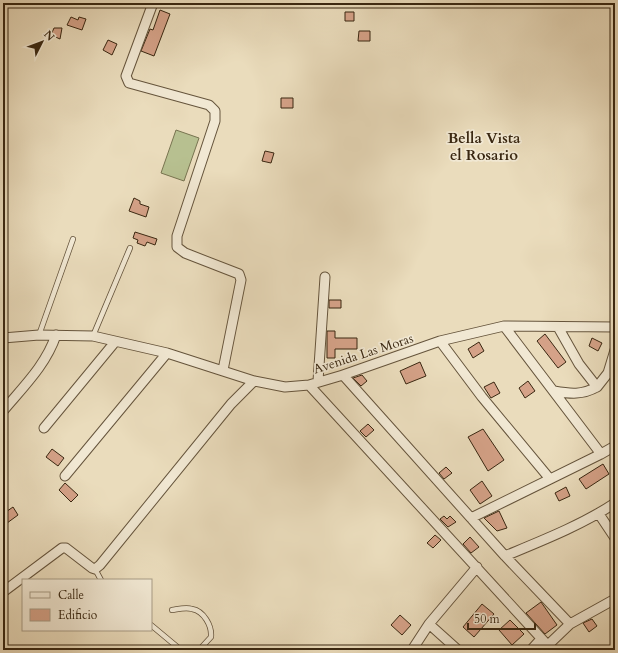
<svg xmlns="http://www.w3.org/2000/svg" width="618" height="653" font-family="Cardo,serif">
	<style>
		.green { fill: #b7c090; stroke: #787450 }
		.building { fill: #d5a288; stroke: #392711 }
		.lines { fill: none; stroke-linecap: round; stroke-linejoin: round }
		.lane-casing { stroke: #65543c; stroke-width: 6 }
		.street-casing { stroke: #65543c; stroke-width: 11 }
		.lane { stroke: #f1e8d3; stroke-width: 4.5 }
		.street { stroke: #f1e8d3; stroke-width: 9 }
		.labels { text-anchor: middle; stroke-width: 3.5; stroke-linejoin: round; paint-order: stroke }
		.street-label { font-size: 13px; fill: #392711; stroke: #f1e8d3 }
		.quarter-label { font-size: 15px; font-weight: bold; fill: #392711; stroke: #f1e8d3 }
	</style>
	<rect width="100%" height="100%" fill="#eadcbc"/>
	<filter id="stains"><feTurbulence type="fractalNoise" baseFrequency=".005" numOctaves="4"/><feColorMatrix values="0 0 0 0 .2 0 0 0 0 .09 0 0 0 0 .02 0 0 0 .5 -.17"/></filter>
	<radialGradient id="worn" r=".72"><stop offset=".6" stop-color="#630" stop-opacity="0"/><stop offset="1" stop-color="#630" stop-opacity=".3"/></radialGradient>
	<path class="green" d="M176,130L199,138L184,181L161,173Z"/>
	<path class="building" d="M160,10L170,14L154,56L141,51L150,29L153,30Z
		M345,12H354V21H345Z
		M71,17L78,20L79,17L86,19L82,30L67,25Z
		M54,28H62L60,39L51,35Z
		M359,31H370V41H358Z
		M108,40L117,44L112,55L103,50Z
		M281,98H293V108H281Z
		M265,151L274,153L271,163L262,161Z
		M134,198L140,201V204L149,207L146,217L129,211Z
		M135,232L157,239L155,245L147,242L145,246L137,243L138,240L133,238Z
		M329,300H341V308H329Z
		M327,331H335V338H357V349H335V358H327Z
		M545,334L566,362L558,368L537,341Z
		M592,338L602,343L598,351L589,346Z
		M479,342L484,351L473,358L468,349Z
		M420,362L426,376L406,384L400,371Z
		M362,375L367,381L361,386L353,378Z
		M528,381L535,391L525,398L519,388Z
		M494,382L500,393L491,398L484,387Z
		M368,424L374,430L366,437L360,431Z
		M483,429L504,460L488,471L468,437Z
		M52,449L64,458L58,466L46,457Z
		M603,464L609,474L586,489L579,479Z
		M446,467L452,473L444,479L439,473Z
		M482,481L492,496L480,504L470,490Z
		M65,483L78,495L71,502L59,490Z
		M566,487L570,496L559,501L555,493Z
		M13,507L18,515L3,526V514Z
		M499,511L507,528L497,531L484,518Z
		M444,516L447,519L450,516L456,522L448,527L440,519Z
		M435,535L441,540L433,548L427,543Z
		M470,537L479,547L471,553L463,544Z
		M541,602L557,625L545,634L526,613Z
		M482,604L494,614L474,637L463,627Z
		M400,615L411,625L402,635L391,625Z
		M592,619L597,626L589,632L583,623Z
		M510,620L524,634L512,645L499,630Z"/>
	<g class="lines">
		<defs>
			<path id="lane" d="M39,335L73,239
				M93,336L130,248
				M95,569L101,580
				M172,610C179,609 186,607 192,609C204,611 212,626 211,637L199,650
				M151,625L181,650"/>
			<path id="street" d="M153,3L126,76L129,83L209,105L215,111V121L177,236V247L185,253L239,274L241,280L223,370
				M558,327L579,364L597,387L608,373L615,350
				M3,338L39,335L93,336L167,353L254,381L285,387L309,385L343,375L440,341L504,326L615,327
				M440,341L482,397L550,479
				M343,375L505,556L570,624
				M318,381L325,277
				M309,385L552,650
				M554,391C571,394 582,395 597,387
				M3,411C23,387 46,365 56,335
				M44,428L115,342
				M601,454L615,446
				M65,476L167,353
				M599,514L615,538
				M471,518L601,454L504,326
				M505,556C541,541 582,525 615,503
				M3,592L62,548H66L92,568L95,569L100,565L231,404L254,381
				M429,624L458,650
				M547,646L570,624L615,599
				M412,650L429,624L477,567
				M531,650L541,639"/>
		</defs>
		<use href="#lane" class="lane-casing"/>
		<use href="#street" class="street-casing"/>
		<use href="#lane" class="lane"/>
		<use href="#street" class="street"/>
	</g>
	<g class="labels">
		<g class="street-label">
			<text transform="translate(363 353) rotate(-18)" y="5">Avenida Las Moras</text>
		</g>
		<g class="quarter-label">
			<text x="484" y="143">Bella Vista<tspan x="484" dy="17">el Rosario</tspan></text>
		</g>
	</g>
	<rect width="618" height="653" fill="none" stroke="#eadcbc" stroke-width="16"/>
	<rect x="4" y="4" width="610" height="645" fill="none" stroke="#392711" stroke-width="2"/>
	<rect x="8" y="8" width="602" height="637" fill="none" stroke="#392711"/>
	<rect x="22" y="579" width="130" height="52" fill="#f1e8d3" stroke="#a79b85"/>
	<rect x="30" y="592" width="20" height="6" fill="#f1e8d3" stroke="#a79b85"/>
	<text x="58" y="599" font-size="12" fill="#392711">Calle</text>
	<rect x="30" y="609" width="20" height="12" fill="#d5a288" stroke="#a79b85"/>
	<text x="58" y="619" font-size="12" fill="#392711">Edificio</text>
	<g transform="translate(42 42) rotate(48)" stroke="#f1e8d3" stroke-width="3" paint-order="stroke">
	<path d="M0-3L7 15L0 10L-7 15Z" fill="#392711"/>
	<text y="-6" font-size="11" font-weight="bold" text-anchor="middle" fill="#392711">N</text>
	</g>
	<path d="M468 623v6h67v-6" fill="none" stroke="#392711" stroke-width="2"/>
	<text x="474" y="623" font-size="12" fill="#392711" stroke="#f1e8d3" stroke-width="3" paint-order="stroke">50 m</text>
	<rect width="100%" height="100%" filter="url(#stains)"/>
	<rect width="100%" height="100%" fill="url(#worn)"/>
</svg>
